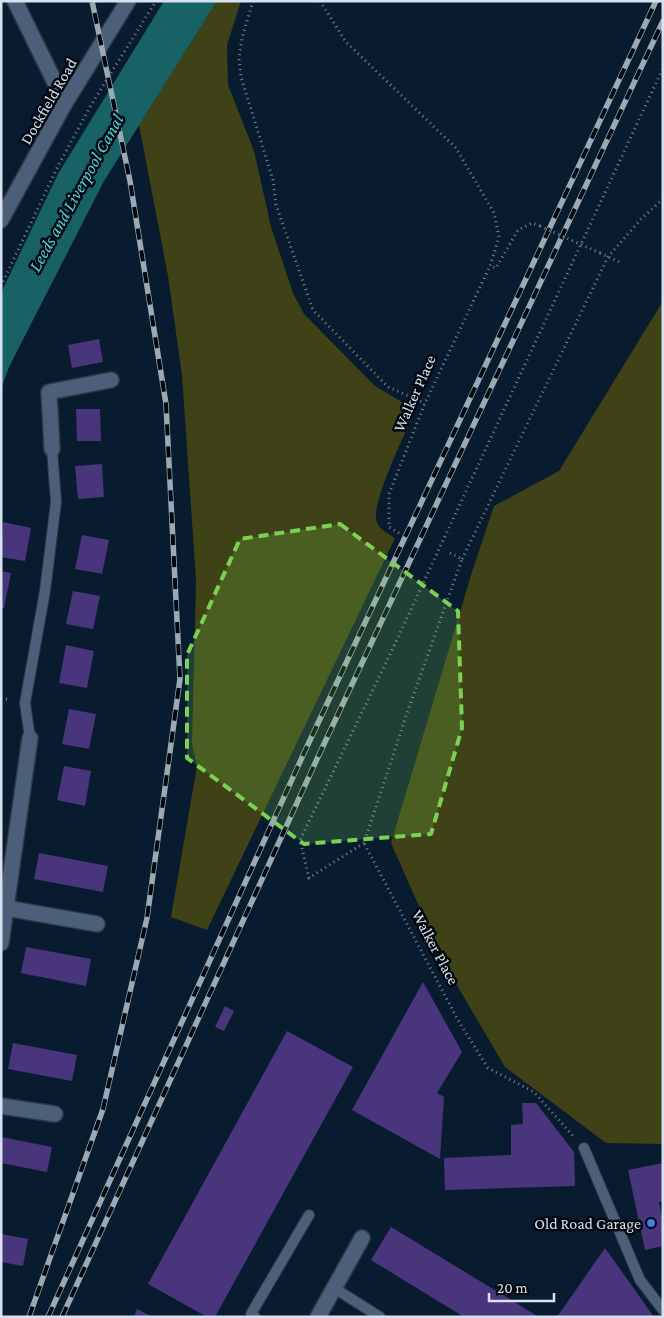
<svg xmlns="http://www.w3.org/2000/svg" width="664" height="1318" font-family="'Crimson Pro',serif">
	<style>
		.green { fill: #3e4216 }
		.water { fill: #186165 }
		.building { fill: #48357b }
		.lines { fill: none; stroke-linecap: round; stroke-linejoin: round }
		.service-casing { stroke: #2f3646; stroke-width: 12 }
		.minor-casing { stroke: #2f3646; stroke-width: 18 }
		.path { stroke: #778696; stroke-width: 3; stroke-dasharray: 1 4; stroke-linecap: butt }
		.service { stroke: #4b6078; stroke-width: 10 }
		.minor { stroke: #4b6078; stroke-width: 15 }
		.rail-casing { stroke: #9ba9b7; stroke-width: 5.5 }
		.rail { stroke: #02060e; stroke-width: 4; stroke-dasharray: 11; stroke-linecap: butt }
		.path-bridge { stroke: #778696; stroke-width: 3; stroke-dasharray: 1 4; stroke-linecap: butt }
		.marked { fill: #7bd156; fill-opacity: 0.2; stroke: #7bd156; stroke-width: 4; stroke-dasharray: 10 6; stroke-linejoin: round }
		.shop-dot { fill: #3f7fe0; stroke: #02060e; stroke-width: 2 }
		.labels { text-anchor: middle; stroke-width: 5; stroke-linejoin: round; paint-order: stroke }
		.street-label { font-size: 16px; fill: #d6e2ef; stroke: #02060e }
		.poi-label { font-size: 16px; fill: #d6e2ef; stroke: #02060e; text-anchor: end }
		.water-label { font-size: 18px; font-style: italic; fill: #50d7df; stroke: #02060e }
	</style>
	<rect width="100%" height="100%" fill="#091c2f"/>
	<path class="green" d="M217,1H241L227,45L228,85L254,151L271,227L293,293L304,314L375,386L415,410C406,432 373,499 376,519C378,529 387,533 395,538L207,930L171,917L197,766L192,744L196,580L182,375L168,276L139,125Z
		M663,301V1144L606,1143L505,1067L445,965L391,843L472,572L494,506L559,471Z"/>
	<path class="water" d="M164,1H217L104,181L9,367L1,389V293L58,174Z"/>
	<path class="building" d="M99,339L103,362L72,368L68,345Z
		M76,409H100L101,441H77Z
		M102,464L104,497L78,499L75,466Z
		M3,522L31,528L25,561L1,557Z
		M82,535L109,540L102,574L75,569Z
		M1,571L11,573L4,608H1Z
		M73,591L100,596L93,629L66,624Z
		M66,645L94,651L87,688L59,683Z
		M69,709L96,714L89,749L62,744Z
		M64,766L91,771L85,806L57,800Z
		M39,853L108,866L103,892L34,879Z
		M26,947L91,959L86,986L21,973Z
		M423,982L462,1052L437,1093L444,1097L440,1159L352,1110Z
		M225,1006L234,1011L224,1031L215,1027Z
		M287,1031L353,1067L215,1317H207L148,1284Z
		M13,1043L77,1055L72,1081L8,1069Z
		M522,1103H536L574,1152L575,1186L445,1190L444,1158L511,1155V1125L523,1124Z
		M1,1137L52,1147L47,1172L1,1163Z
		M663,1163V1201L659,1202L663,1223V1246L645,1250L628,1170Z
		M391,1227L539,1317H464L371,1260Z
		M1,1234L28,1239L23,1266L1,1262Z
		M605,1248L654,1317H557Z
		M137,1309L153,1317H134Z"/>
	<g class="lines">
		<defs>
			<path id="service" d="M30,738L25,703L45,591L56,502L52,449
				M584,1148L640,1280L663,1310
				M334,1288L380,1317
				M255,1317L251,1314L309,1215"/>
			<path id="minor" d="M15,1L65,103
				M1,220L65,103L128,1
				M52,449L49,392L111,380
				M6,908L97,924
				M1,943L30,738
				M1,1106L55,1114
				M318,1317L362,1238"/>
		</defs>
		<use href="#service" class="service-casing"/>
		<use href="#minor" class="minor-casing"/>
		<path class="path" d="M253,1L242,38L239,59L241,77L273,180L276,205L313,310L388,387L425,403
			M320,1L346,42L456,148L494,213L499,237L490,266L496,268L518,230L532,223L540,226
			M600,253L622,263
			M1,286L58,166L91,105L156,1
			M399,533L389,527V494L425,403L490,266
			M450,553L462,559L406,716L364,843L459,1022L488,1068L534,1092L573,1136
			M462,559L608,257L641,219L663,199
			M1,698L10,700
			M364,843L309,878L300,840L386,663L663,68"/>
		<use href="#service" class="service"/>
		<use href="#minor" class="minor"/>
		<defs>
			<path id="rail" d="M29,1317L103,1109L147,918L180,679L166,404L130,181L92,1
				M48,1317L304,753L656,1
				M62,1317L317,759L663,21"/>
		</defs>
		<use href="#rail" class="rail-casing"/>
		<use href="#rail" class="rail"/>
		<path class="path-bridge" d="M540,226L600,253"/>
	</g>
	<path class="marked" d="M340,524L458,611L462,728L431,834L304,844L187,758V655L240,539Z"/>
	<circle class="shop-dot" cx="651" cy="1223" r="5"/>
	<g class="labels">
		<g class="street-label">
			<text transform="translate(48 101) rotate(-60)" y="6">Dockfield Road</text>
			<text transform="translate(414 393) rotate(-66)" y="6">Walker Place</text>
			<text transform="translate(436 947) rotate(62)" y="6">Walker Place</text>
		</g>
		<g class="poi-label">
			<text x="641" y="1229">Old Road Garage</text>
		</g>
		<g class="water-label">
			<text transform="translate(76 193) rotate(-61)" y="6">Leeds and Liverpool Canal</text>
		</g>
	</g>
	<rect width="664" height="1318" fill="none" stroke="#d6e2ef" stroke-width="5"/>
	<path d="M489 1293v8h65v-8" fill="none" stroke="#d6e2ef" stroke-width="2.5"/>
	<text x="497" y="1293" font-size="15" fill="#d6e2ef" stroke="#02060e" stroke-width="4" paint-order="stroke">20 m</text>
</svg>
